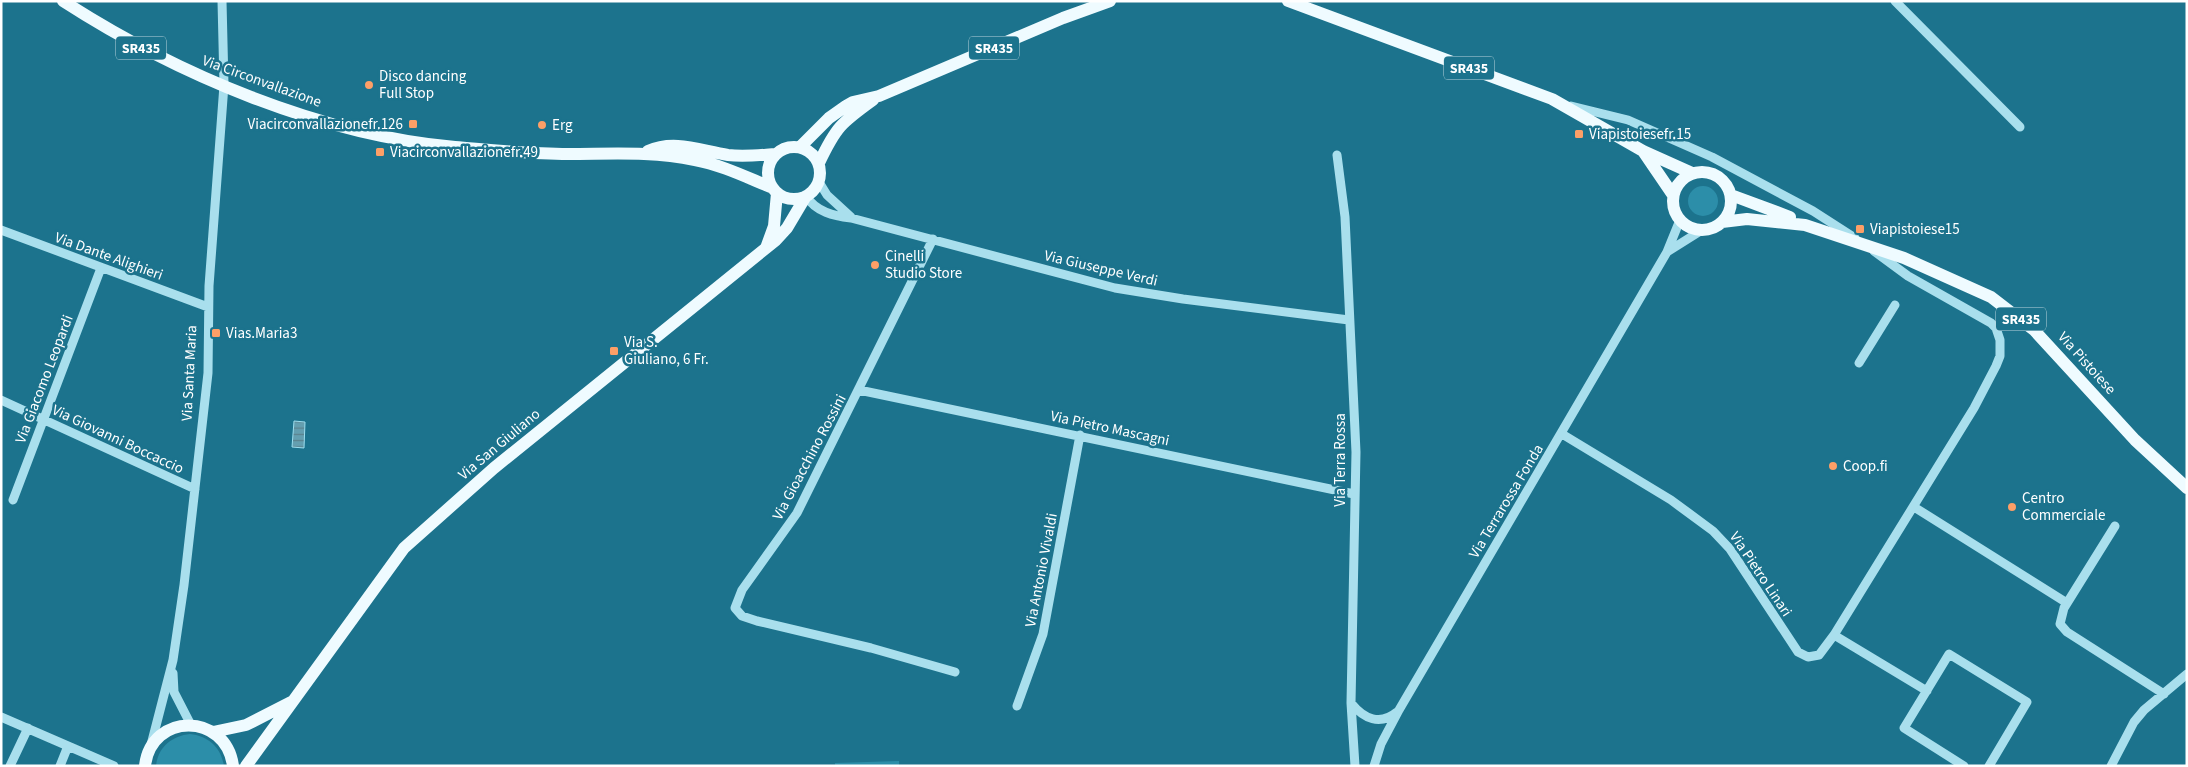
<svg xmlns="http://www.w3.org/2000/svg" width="2188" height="767" font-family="'Source Sans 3',sans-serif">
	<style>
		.green { fill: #2c8ea9 }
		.water { fill: url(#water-rules); stroke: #9cdeef }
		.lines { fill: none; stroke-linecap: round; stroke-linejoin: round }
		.minor { stroke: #a9dfed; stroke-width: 9 }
		.major { stroke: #effbff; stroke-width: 12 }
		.poi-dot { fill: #fd9f67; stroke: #1c738d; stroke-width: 2 }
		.labels { text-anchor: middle; stroke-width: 5; stroke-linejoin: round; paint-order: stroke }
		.shield { fill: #1c738d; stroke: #bbd5dd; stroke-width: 1 }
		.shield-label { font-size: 14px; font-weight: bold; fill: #fff }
		.poi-label { font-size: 15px; fill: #fff; stroke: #1c738d; text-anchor: start }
		.street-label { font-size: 15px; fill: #fff; stroke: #1c738d }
	</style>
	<defs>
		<pattern id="water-rules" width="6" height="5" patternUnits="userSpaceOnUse" patternTransform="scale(1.25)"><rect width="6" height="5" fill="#649fb0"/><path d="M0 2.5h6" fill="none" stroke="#5c828d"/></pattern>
	</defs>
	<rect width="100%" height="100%" fill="#1c738d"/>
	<path class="green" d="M1688 201a15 15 0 1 1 30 0a15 15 0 1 1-30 0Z
		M190,734C208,736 221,747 224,766H156C158,747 172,736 190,734Z
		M899,761V766H835V763Z"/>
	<path class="water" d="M294,421L305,422L304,448L292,447Z"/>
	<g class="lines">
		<path class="minor" d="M1895,1L2020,127
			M1571,106L1628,120L1712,157L1813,211L1855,238
			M1337,155L1345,217L1356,452L1351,703L1355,766
			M819,182L827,195L851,217
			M806,196C816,212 834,216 851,218L1115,288L1183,299L1349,320
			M1,230L208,307
			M933,239L797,513L742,590L735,608L742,616L757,621L871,648L955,672
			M1667,252L1702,230
			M1859,363L1895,305
			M859,390L1354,494
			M1,400L195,489
			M1562,434L1671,500L1713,531L1730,549L1798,652L1808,657L1819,655L1834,635L1974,408L1996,366L2000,356V340L1996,328L1991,323L1908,276L1874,251
			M13,500L101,268
			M1914,507L2067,603
			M2115,526L2064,608L2060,624L2067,632L2164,694
			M1834,635L1927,691
			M173,673L174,692L191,725
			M1351,703C1364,719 1380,726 1397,712
			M1017,706L1043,634L1080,435
			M1,717L114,766
			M151,745L173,660L184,585L208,373L209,286L224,85L222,1
			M10,766L28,728
			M60,766L68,746
			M1374,766L1381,744L1399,710L1667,252L1680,220
			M1964,766L1904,728L1949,654L2027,702L1989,766
			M2111,766L2134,722L2144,710L2187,674"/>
		<path class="major" d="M63,1C176,74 320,135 455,147C492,150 530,154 568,154C612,154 651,151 695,160C722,165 748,178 773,188
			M1288,1L1552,99L1643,151L1692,173
			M768 173a26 26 0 1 1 52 0a26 26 0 1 1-52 0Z
			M800,147L829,118L846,106L853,102L879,96L1063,18L1110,1
			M648,151C675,139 701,151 728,155C744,157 760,155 776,154
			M1643,151L1673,195
			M819,163C836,127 841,123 873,100
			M1673 201a29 29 0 1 1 58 0a29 29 0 1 1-58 0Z
			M1731,195L1790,217
			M1722,222L1747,219L1805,225L1904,258L1991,297L2034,330L2135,440L2187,488
			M766,248L774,226L777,193
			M213,732L246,725L291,702
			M145,766C151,712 226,712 233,766
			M246,766L404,548L494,468L776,240L787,228L806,196"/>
	</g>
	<g class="poi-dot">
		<circle cx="369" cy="85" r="5"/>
		<rect x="408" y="119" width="10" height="10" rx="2.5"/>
		<circle cx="542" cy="125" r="5"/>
		<rect x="1574" y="129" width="10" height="10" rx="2.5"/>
		<rect x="375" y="147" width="10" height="10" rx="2.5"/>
		<rect x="1855" y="224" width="10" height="10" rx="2.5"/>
		<circle cx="875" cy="265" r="5"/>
		<rect x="211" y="328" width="10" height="10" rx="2.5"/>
		<rect x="609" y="346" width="10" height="10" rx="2.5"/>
		<circle cx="1833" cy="466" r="5"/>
		<circle cx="2012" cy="507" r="5"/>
	</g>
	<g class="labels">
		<g class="shield">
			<rect x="116" y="36.5" width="50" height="23" rx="4"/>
			<rect x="969" y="36.5" width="50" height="23" rx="4"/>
			<rect x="1444" y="56.5" width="50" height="23" rx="4"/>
			<rect x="1996" y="307.5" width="50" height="23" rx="4"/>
		</g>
		<g class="shield-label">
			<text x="141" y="53">SR435</text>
			<text x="994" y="53">SR435</text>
			<text x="1469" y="73">SR435</text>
			<text x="2021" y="324">SR435</text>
		</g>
		<g class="poi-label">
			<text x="379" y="81">Disco dancing<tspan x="379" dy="17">Full Stop</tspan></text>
			<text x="403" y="129" text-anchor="end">Viacirconvallazionefr.126</text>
			<text x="552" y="130">Erg</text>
			<text x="1589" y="139">Viapistoiesefr.15</text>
			<text x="390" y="157">Viacirconvallazionefr.49</text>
			<text x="1870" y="234">Viapistoiese15</text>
			<text x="885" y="261">Cinelli<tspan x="885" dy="17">Studio Store</tspan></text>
			<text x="226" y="338">Vias.Maria3</text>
			<text x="624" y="347">Via S.<tspan x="624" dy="17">Giuliano, 6 Fr.</tspan></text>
			<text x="1843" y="471">Coop.fi</text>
			<text x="2022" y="503">Centro<tspan x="2022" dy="17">Commerciale</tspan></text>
		</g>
		<g class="street-label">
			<text transform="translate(262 81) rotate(20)" y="5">Via Circonvallazione</text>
			<text transform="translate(109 256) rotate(20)" y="5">Via Dante Alighieri</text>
			<text transform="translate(1101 268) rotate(13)" y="5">Via Giuseppe Verdi</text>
			<text transform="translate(2087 363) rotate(48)" y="5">Via Pistoiese</text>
			<text transform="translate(189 373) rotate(-87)" y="5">Via Santa Maria</text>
			<text transform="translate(44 379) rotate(-69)" y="5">Via Giacomo Leopardi</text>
			<text transform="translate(1110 428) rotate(12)" y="5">Via Pietro Mascagni</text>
			<text transform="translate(118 439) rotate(25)" y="5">Via Giovanni Boccaccio</text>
			<text transform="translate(499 444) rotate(-40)" y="5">Via San Giuliano</text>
			<text transform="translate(809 457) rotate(-62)" y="5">Via Gioacchino Rossini</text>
			<text transform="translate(1340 460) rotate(-90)" y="5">Via Terra Rossa</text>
			<text transform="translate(1506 501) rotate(-59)" y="5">Via Terrarossa Fonda</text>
			<text transform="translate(1041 570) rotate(-79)" y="5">Via Antonio Vivaldi</text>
			<text transform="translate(1761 574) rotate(56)" y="5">Via Pietro Linari</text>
		</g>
	</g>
	<rect width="2188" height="767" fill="none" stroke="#ffffff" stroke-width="5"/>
</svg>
